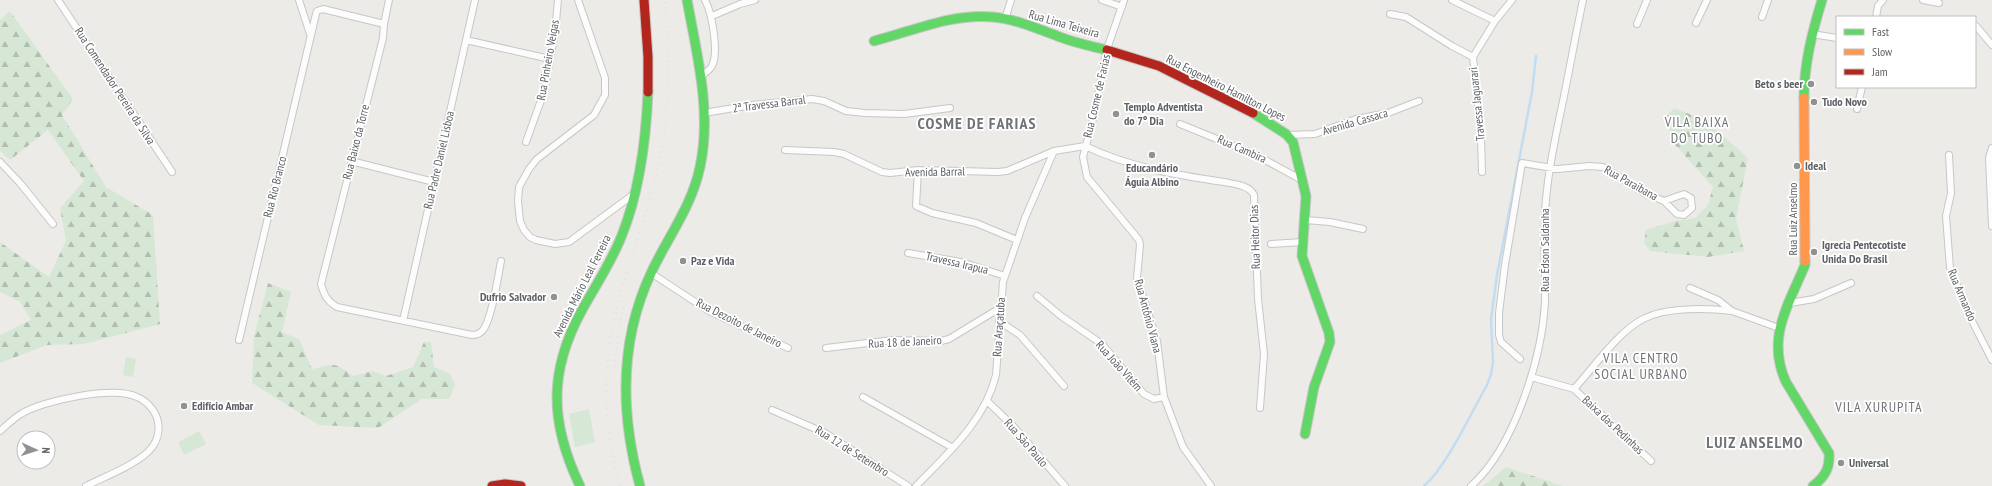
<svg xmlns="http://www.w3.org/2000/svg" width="1992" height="486" font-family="'PT Sans Narrow',sans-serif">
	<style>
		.forest { fill: url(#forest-firs) }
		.garden { fill: #d7e7d5 }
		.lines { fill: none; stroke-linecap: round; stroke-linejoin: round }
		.stream { stroke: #c2ddf1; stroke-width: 2.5 }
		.street-casing { stroke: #c7c7c7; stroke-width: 8 }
		.fast-casing { stroke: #c7c7c7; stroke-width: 11 }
		.slow-casing { stroke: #c7c7c7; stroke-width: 11 }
		.jam-casing { stroke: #c7c7c7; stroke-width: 11 }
		.street { stroke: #fcfcfc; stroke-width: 6 }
		.fast { stroke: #63d668; stroke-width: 9 }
		.slow { stroke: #ff974d; stroke-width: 9 }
		.jam { stroke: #b3261e; stroke-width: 9 }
		.rail { stroke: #e3e2e2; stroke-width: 2.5; stroke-dasharray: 1 5; stroke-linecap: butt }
		.poi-dot { fill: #909193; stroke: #fff; stroke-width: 1.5 }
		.labels { text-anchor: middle; stroke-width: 3.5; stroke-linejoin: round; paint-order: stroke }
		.street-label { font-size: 12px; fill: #5e6165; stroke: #fff }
		.poi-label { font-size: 12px; font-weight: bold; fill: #5e6165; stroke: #fff; text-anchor: start }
		.quarter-label { font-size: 14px; letter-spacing: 1px; fill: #6f7377; stroke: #fff }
		.district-label { font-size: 16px; font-weight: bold; letter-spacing: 1px; fill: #6f7377; stroke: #fff }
	</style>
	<defs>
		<pattern id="forest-firs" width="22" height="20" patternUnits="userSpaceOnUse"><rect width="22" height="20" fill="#d7e7d5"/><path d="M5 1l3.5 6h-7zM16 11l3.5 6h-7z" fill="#b2bfb0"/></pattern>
	</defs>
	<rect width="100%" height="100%" fill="#ecebe8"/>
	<path class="forest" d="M10,11L73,99L62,115L106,187L153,215L160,324L84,344L47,345L0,363V335L31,320L20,302L0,292V242L49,277L66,241L60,208L84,181L48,130L10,160L0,151V20Z
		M1674,108L1705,120L1748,158L1736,219L1744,251L1708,257L1650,251L1644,243L1646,230L1675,221L1695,218L1708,205L1713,187L1670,139V131L1664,119Z
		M268,283L291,292L282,332L299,339L312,369C334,364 334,361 353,376L373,371L386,376L413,367L424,342H431L434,367L450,374L455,385L449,399H422L378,428L319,425L252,383L254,336Z
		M1506,467L1563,486H1483Z"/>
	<path class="garden" d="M126,357L136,359L133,377L123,375Z
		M589,409L595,442L575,447L569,414Z
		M199,431L206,444L184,455L178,442Z"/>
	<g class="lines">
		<path class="stream" d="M1424,486C1447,466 1471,413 1487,385L1491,374L1493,363L1491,319L1497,275L1532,92L1536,56"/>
		<defs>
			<path id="street" d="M58,0L172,172
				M299,0L310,34
				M389,0L384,24L383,38L321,284C324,295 327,301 337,307L472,335C477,335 480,334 483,330C492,319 498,276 501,261
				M578,0L605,78V95L594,115L537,159L529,169L519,187L518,201L520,221L524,230L530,237L536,240L555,244L569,242L634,194
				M1102,0L1122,7
				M1124,0L1107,49L1094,115L1083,157L1087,177L1139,240L1140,245L1137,278L1157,341L1164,397L1183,447L1211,486
				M1452,0L1495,21
				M1923,0L1939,3
				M1390,14L1406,17L1452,46L1473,57
				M712,16L740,4L755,0
				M1762,17L1768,0
				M1876,17L1878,6L1883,0
				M1005,19L1011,0
				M1696,23L1707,0
				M1637,24L1647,0
				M1976,26L1992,45
				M1812,34L1837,38
				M466,40L550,59
				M700,77C704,74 710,70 712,66C719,52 712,13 705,0
				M1857,109L1862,87
				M704,113L752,105L812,99L824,101L846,111L865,113L904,114L950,108
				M1180,124L1256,155L1302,180
				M1288,135L1315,134L1356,119L1388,113L1419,101
				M526,142L544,92L555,32L558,0
				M1085,146C1129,167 1176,175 1224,182C1234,184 1249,185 1254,195L1258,299L1264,354L1260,408
				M1992,148L1989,158L1992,226
				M785,150L834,152L844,154L882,172L890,173L918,170L998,172L1007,171L1054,151L1085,146
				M1949,155L1951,193L1946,216L1950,268L1969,315L1992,360
				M351,161L434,182
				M0,162L20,183L53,224
				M918,170L916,206L932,213L976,223L1017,240
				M1482,172L1481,137L1473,57L1495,21L1512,0
				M1305,220L1330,222L1363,229
				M1271,244L1303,242
				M908,253L961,262L1005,276
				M651,273L709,311L788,348
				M1690,288L1718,300L1732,311L1779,328
				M1037,296L1061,316L1102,344L1144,394L1154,399L1164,397
				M1790,303L1814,299L1851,283
				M403,321L475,0
				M999,321L1020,335L1064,386
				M239,340L316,14L317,11L323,9L384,24
				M826,348L893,340L941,341L949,339L1000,308
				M1520,359L1501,342L1499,335V313L1505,265L1522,163L1558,169L1589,166L1603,167L1646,194L1664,201L1677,214L1684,215L1692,208L1691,198L1684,194L1664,201
				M1531,377L1574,389L1651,461
				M1574,389C1593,368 1619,331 1643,319C1666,307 1706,308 1732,311
				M863,397L953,448
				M987,401L1014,427L1065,486
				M772,410L825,433L908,486
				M0,431C7,425 14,418 21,414C43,400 114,386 137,397C147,401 156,411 158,422C160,433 156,444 148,452C131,467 106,476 86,486
				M916,486C947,454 985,421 996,375L1003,282L1025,218L1054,151
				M1471,486C1514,448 1542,358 1545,302C1546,265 1542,227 1547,190C1550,160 1557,130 1563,101C1570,67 1576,33 1583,0"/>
			<path id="fast" d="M874,41C913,31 952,13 993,17C1016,19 1038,29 1060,37C1075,43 1091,46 1107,50
				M1804,98C1804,64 1812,33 1822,0
				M1253,113L1286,134L1293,142L1306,196L1302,256L1329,333L1330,342L1314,387L1305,434
				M1805,261V265C1788,306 1766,338 1786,382L1829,453C1830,468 1825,477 1813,486
				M580,486C550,423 548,372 582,310C596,285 612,261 622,235C640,190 646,140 648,92
				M640,486C620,413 619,340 652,271C668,237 692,206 700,167C712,112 697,55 687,0"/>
			<path id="slow" d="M1804,98L1805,261"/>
			<path id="jam" d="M644,0L648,57V92
				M1107,50L1159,66L1253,113
				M492,486L505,484L521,486"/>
		</defs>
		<use href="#street" class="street-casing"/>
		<use href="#fast" class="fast-casing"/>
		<use href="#slow" class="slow-casing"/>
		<use href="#jam" class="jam-casing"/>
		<use href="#street" class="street"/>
		<use href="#fast" class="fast"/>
		<use href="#slow" class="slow"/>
		<use href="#jam" class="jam"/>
		<path class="rail" d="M614,367L621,317L625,300
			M620,486C604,432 602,370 615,315C627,262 650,211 660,157C671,106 668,52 665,0"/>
	</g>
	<g class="poi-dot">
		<circle cx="1811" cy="84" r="4"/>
		<circle cx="1814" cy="102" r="4"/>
		<circle cx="1116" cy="114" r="4"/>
		<circle cx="1152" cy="155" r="4"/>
		<circle cx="1797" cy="166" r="4"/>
		<circle cx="1814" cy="252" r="4"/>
		<circle cx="683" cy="261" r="4"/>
		<circle cx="554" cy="297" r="4"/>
		<circle cx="184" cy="406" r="4"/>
		<circle cx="1841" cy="463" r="4"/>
	</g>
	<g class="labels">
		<g class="street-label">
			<text transform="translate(1064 24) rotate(16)" y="4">Rua Lima Teixeira</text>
			<text transform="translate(548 60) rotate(-80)" y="4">Rua Pinheiro Veigas</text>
			<text transform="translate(115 86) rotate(57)" y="4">Rua Comendador Pereira da Silva</text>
			<text transform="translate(1226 88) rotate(27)" y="4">Rua Engenheiro Hamilton Lopes</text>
			<text transform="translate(1097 96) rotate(-77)" y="4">Rua Cosme de Farias</text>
			<text transform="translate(769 104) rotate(-7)" y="4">2ª Travessa Barral</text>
			<text transform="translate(1477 104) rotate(-96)" y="4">Travessa Jaguarari</text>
			<text transform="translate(1355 122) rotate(-16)" y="4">Avenida Cassaca</text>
			<text transform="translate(356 142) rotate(-76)" y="4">Rua Baixo da Torre</text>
			<text transform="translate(1242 149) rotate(24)" y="4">Rua Cambira</text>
			<text transform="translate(439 160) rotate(-77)" y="4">Rua Padre Daniel Lisboa</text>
			<text transform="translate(935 172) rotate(-1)" y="4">Avenida Barral</text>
			<text transform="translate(1631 183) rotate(29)" y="4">Rua Paraibana</text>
			<text transform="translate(275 187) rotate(-76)" y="4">Rua Rio Branco</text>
			<text transform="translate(1793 219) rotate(-90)" y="4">Rua Luiz Anselmo</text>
			<text transform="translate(1255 237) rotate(-92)" y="4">Rua Heitor Dias</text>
			<text transform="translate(1545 250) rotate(-90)" y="4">Rua Édson Saldanha</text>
			<text transform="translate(957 263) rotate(13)" y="4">Travessa Irapua</text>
			<text transform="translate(582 286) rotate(-63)" y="4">Avenida Mário Leal Ferreira</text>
			<text transform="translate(1962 295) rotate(67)" y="4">Rua Armando</text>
			<text transform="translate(1148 316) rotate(75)" y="4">Rua Antônio Viana</text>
			<text transform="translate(739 323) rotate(27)" y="4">Rua Dezoito de Janeiro</text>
			<text transform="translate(999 327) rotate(-86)" y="4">Rua Araçatuba</text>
			<text transform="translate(905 342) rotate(-3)" y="4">Rua 18 de Janeiro</text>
			<text transform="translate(1119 366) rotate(48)" y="4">Rua João Vitém</text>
			<text transform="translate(1613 425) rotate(43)" y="4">Baixa das Pedinhas</text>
			<text transform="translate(1026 443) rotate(49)" y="4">Rua São Paulo</text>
			<text transform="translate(852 451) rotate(32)" y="4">Rua 12 de Setembro</text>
		</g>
		<g class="poi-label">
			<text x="1803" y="88" text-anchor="end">Beto s beer</text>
			<text x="1822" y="106">Tudo Novo</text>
			<text x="1124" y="111">Templo Adventista<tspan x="1124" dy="14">do 7º Dia</tspan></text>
			<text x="1805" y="170">Ideal</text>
			<text x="1152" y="172" text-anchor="middle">Educandário<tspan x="1152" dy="14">Águia Albino</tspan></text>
			<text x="1822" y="249">Igrecia Pentecotiste<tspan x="1822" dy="14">Unida Do Brasil</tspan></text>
			<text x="691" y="265">Paz e Vida</text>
			<text x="546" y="301" text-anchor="end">Dufrio Salvador</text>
			<text x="192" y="410">Edifício Ambar</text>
			<text x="1849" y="467">Universal</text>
		</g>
		<g class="quarter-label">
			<text x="1697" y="127">VILA BAIXA<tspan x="1697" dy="16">DO TUBO</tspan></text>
			<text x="1641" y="363">VILA CENTRO<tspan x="1641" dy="16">SOCIAL URBANO</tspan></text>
			<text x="1879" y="412">VILA XURUPITA</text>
		</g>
		<g class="district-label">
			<text x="977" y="129">COSME DE FARIAS</text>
			<text x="1755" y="448">LUIZ ANSELMO</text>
		</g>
	</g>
	<rect x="1836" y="16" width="140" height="72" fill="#ffffff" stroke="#bfc0c1"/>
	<rect x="1844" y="29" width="20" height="6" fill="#63d668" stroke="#bfc0c1"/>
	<text x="1872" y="36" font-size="12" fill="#5e6165">Fast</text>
	<rect x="1844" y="49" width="20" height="6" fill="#ff974d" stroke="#bfc0c1"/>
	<text x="1872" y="56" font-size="12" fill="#5e6165">Slow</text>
	<rect x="1844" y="69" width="20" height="6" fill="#b3261e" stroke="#bfc0c1"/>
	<text x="1872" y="76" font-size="12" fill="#5e6165">Jam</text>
	<g transform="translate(36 450) rotate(93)"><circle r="19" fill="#ffffff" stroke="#bfc0c1"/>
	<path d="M0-3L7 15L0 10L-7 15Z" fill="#909193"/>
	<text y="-6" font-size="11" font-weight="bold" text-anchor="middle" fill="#5e6165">N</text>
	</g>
</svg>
